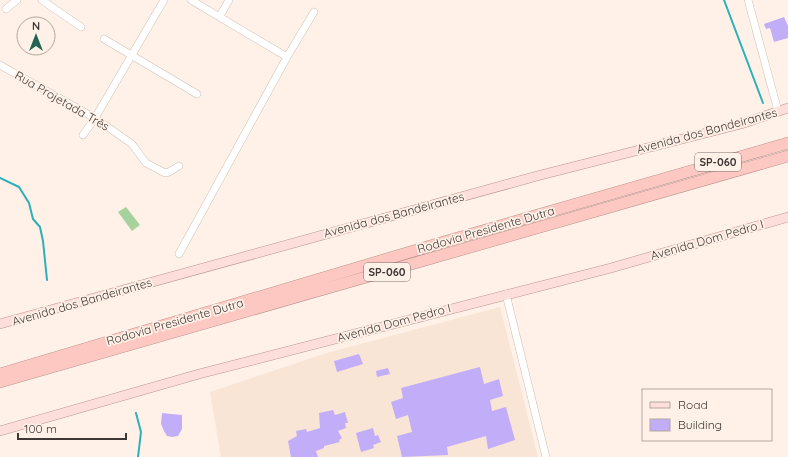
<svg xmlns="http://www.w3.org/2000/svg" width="788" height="457" font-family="Quicksand,sans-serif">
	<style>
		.built { fill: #f8e5d5 }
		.garden { fill: #a6d29d }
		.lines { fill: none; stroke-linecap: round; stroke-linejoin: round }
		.stream { stroke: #2cb0ba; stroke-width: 2 }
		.building { fill: #c2adf9 }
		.minor-casing { stroke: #cdc0b6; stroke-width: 8 }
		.major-casing { stroke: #ba9690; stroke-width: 10 }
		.highway-casing { stroke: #ba9690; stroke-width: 12 }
		.minor { stroke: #fff; stroke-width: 7 }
		.major { stroke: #fededa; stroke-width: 9 }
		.highway { stroke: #fdc8c2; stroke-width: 11 }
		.labels { text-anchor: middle; stroke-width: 3.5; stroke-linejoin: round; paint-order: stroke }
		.shield { fill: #fff1e7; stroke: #77706a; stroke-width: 1 }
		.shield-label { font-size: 11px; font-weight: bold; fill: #3d3834 }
		.street-label { font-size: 12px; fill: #3d3834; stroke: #fff1e7 }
	</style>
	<rect width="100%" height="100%" fill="#fff1e7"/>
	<path class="built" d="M500,307L538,457H221L210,392L323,354Z"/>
	<path class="garden" d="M126,207L140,225L132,231L118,212Z"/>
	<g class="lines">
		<path class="stream" d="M724,0L763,103
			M0,178L19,187L29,203L33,219L40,227L43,241L47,280
			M136,413L141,432L138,457"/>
	</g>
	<path class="building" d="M784,17L788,26V38L774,42L770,28L766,29L764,24Z
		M359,354L363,364L337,372L334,361Z
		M480,367L484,384L499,379L503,396L490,400L492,411L506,407L515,440L488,449L486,436L447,447L448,455L402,457L397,436L412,432L408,415L396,419L391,402L403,398L401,388Z
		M388,368L390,374L377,377L376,371Z
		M333,410L335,415L345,412L348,423H345L346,428L338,431L342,438L339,440L340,442L324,446V448L316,451L318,457H291L288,441L297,436L296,431L306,429L307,432L320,428L319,413Z
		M162,413L182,415V429L178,436L172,437L167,436L164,431L161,424Z
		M373,428L375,436L378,435L381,442L373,445L374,448L361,452L356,433Z"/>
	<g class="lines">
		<defs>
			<path id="minor" d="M42,0L81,27
				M191,0L287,57
				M748,0L778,111
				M6,9L17,0
				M220,16L229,0
				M104,39L197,94
				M0,65L95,118L132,144L146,163L165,173L169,172L179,166
				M83,135L95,118L164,0
				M179,254L287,57L314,12
				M506,294L546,457"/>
			<path id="major" d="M0,324L537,176L741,124L788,108
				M0,431L199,374L611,268L788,217"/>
			<path id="highway" d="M0,374L447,241L788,143
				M0,382L788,156"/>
		</defs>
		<use href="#minor" class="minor-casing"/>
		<use href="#major" class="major-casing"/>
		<use href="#highway" class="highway-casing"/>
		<use href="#minor" class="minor"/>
		<use href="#major" class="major"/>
		<use href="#highway" class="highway"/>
	</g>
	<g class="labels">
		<g class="shield">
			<rect x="695" y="153" width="46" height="18" rx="3"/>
			<rect x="364" y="263" width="46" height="18" rx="3"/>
		</g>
		<g class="shield-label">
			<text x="718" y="166">SP-060</text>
			<text x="387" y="276">SP-060</text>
		</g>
		<g class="street-label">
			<text transform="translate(62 101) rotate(30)" y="4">Rua Projetada Três</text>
			<text transform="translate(707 131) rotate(-15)" y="4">Avenida dos Bandeirantes</text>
			<text transform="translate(394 215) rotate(-15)" y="4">Avenida dos Bandeirantes</text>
			<text transform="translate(486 230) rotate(-16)" y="4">Rodovia Presidente Dutra</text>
			<text transform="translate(707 240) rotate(-16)" y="4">Avenida Dom Pedro I</text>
			<text transform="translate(82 302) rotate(-16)" y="4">Avenida dos Bandeirantes</text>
			<text transform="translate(175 322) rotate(-16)" y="4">Rodovia Presidente Dutra</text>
			<text transform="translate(394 323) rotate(-15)" y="4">Avenida Dom Pedro I</text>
		</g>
	</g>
	<rect x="642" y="389" width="130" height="52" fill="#fff1e7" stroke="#b1a79f"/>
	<rect x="650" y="402" width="20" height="6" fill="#fededa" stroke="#b1a79f"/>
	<text x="678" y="409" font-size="12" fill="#3d3834">Road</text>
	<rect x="650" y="419" width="20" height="12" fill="#c2adf9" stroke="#b1a79f"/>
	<text x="678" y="429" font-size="12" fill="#3d3834">Building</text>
	<g transform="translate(36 36)"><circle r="19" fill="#fff1e7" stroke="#b1a79f"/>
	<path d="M0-3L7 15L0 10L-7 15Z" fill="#236453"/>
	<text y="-6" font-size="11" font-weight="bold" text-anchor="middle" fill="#3d3834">N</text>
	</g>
	<path d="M18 433v6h108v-6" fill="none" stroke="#3d3834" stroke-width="2"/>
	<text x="24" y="433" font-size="12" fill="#3d3834" stroke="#fff1e7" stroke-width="3" paint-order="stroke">100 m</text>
</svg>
